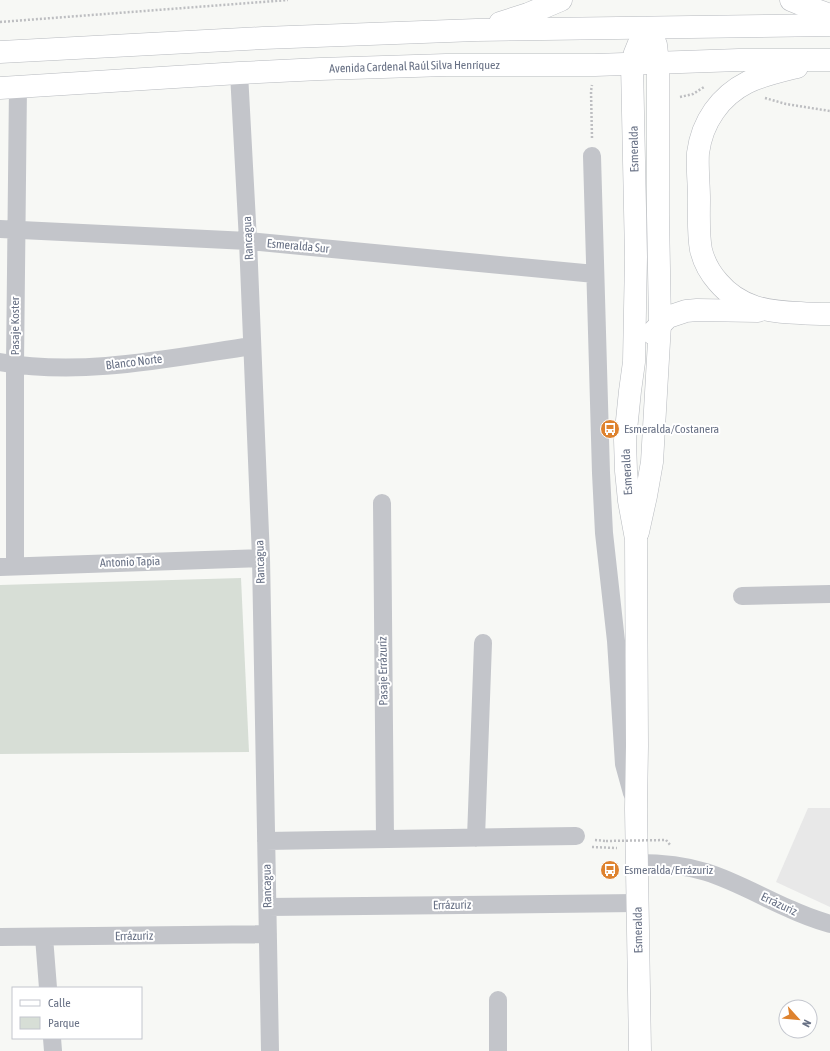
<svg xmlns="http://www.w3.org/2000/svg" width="830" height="1051" font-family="'Asap Condensed',sans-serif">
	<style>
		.built { fill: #e8e8e8 }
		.green { fill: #d7ded6 }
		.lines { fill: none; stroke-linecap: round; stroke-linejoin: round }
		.primary-casing { stroke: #b6b9be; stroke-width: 23 }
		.path { stroke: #bdbec1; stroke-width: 2.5; stroke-dasharray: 2 2; stroke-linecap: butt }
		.minor { stroke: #c3c5ca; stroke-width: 18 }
		.primary { stroke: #fff; stroke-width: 22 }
		.path-bridge { stroke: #bdbec1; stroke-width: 2.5; stroke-dasharray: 2 2; stroke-linecap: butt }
		.labels { text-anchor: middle; stroke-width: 4; stroke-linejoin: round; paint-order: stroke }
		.street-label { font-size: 12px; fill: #687185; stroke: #fff }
		.poi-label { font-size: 12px; fill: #687185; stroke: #fff; text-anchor: start }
	</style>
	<rect width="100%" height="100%" fill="#f7f8f5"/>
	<path class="built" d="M808,808H830V907L776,882Z"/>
	<path class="green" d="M241,578L249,752L0,754V585Z"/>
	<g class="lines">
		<defs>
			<g id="primary">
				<path d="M791,0L808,7L830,15"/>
				<path d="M500,23L528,14L561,0"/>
				<path d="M0,52L263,38L476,30L830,25"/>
				<path d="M797,67C781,71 763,75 748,82C720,96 702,122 698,153C697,168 699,184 699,199C699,215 698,234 701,250C704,262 710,273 718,282C740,308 768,312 800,313C810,314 820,314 830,314"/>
				<path id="s1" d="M0,88L239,73L320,69L446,65H595L739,60H830"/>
				<path d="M652,333L668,317L686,311L697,310L758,311"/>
				<path d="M638,532L646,496L652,462L660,324L658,215V63L656,45L649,28"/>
				<path d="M640,1051L636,809L637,746L636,539L629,501L626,471L625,440L630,391L634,362L636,257L632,64C635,49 640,40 649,28"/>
			</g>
		</defs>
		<use href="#primary" class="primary-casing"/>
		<path class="path" d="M0,22L288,0
			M680,97L693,94L704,87
			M765,98L786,104L830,111
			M592,138L591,91L592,85
			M595,840L606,841
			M666,840L671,846
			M592,847L617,848"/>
		<path class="minor" d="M239,73L248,241L261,558L270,1051
			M592,156L601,473L604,533L616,641L624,764L632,793
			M0,229L248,241L595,274
			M0,362C82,377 170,358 252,346
			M382,503L385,839
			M15,566V365L18,86
			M0,567L261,558
			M742,596L830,594
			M476,838L483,643
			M266,841L576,836
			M637,863C660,863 683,865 706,872C735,881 762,897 790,909C803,915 817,920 830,924
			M268,907L637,903
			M0,937L268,934
			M44,937L48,988
			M498,1000V1051
			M52,1038L53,1051"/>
		<use href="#primary" class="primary"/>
		<path class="path-bridge" d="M606,841L666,840"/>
	</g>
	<defs>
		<symbol id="bus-disc" viewBox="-11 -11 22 22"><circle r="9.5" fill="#de822e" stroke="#fff"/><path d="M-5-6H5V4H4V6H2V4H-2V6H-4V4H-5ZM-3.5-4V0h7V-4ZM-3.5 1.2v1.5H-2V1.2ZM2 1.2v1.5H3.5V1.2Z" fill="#fff"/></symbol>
	</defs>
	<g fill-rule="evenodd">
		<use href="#bus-disc" x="599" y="418" width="22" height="22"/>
		<use href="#bus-disc" x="599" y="859" width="22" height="22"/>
	</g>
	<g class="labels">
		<g class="street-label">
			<text dy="4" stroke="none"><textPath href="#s1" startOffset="415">Avenida Cardenal Raúl Silva Henríquez</textPath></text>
			<text transform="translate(634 149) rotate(-91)" y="4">Esmeralda</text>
			<text transform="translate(248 238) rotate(-93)" y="4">Rancagua</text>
			<text transform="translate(298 246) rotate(5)" y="4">Esmeralda Sur</text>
			<text transform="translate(15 326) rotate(-90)" y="4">Pasaje Koster</text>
			<text transform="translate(134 362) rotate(-7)" y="4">Blanco Norte</text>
			<text transform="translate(627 472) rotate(-93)" y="4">Esmeralda</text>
			<text transform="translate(130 562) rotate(-2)" y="4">Antonio Tapia</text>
			<text transform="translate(260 562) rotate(-92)" y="4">Rancagua</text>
			<text transform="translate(383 671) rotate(-91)" y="4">Pasaje Errázuriz</text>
			<text transform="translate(267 886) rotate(-91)" y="4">Rancagua</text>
			<text transform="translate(779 904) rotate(25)" y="4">Errázuriz</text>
			<text transform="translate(452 905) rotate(-1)" y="4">Errázuriz</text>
			<text transform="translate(638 930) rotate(-91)" y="4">Esmeralda</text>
			<text transform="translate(134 936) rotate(-1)" y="4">Errázuriz</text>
		</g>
		<g class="poi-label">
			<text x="624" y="433">Esmeralda/Costanera</text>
			<text x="624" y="874">Esmeralda/Errázuriz</text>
		</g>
	</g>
	<rect x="12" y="987" width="130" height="52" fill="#ffffff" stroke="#c3c6ce"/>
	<rect x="20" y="1000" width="20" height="6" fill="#ffffff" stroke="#c3c6ce"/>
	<text x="48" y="1007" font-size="12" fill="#687185">Calle</text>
	<rect x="20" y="1017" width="20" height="12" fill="#d7ded6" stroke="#c3c6ce"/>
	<text x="48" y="1027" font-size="12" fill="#687185">Parque</text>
	<g transform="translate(798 1019) rotate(117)"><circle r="19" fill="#ffffff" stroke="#c3c6ce"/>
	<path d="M0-3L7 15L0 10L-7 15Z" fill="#de822e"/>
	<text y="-6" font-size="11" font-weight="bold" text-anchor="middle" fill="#687185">N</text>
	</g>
</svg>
